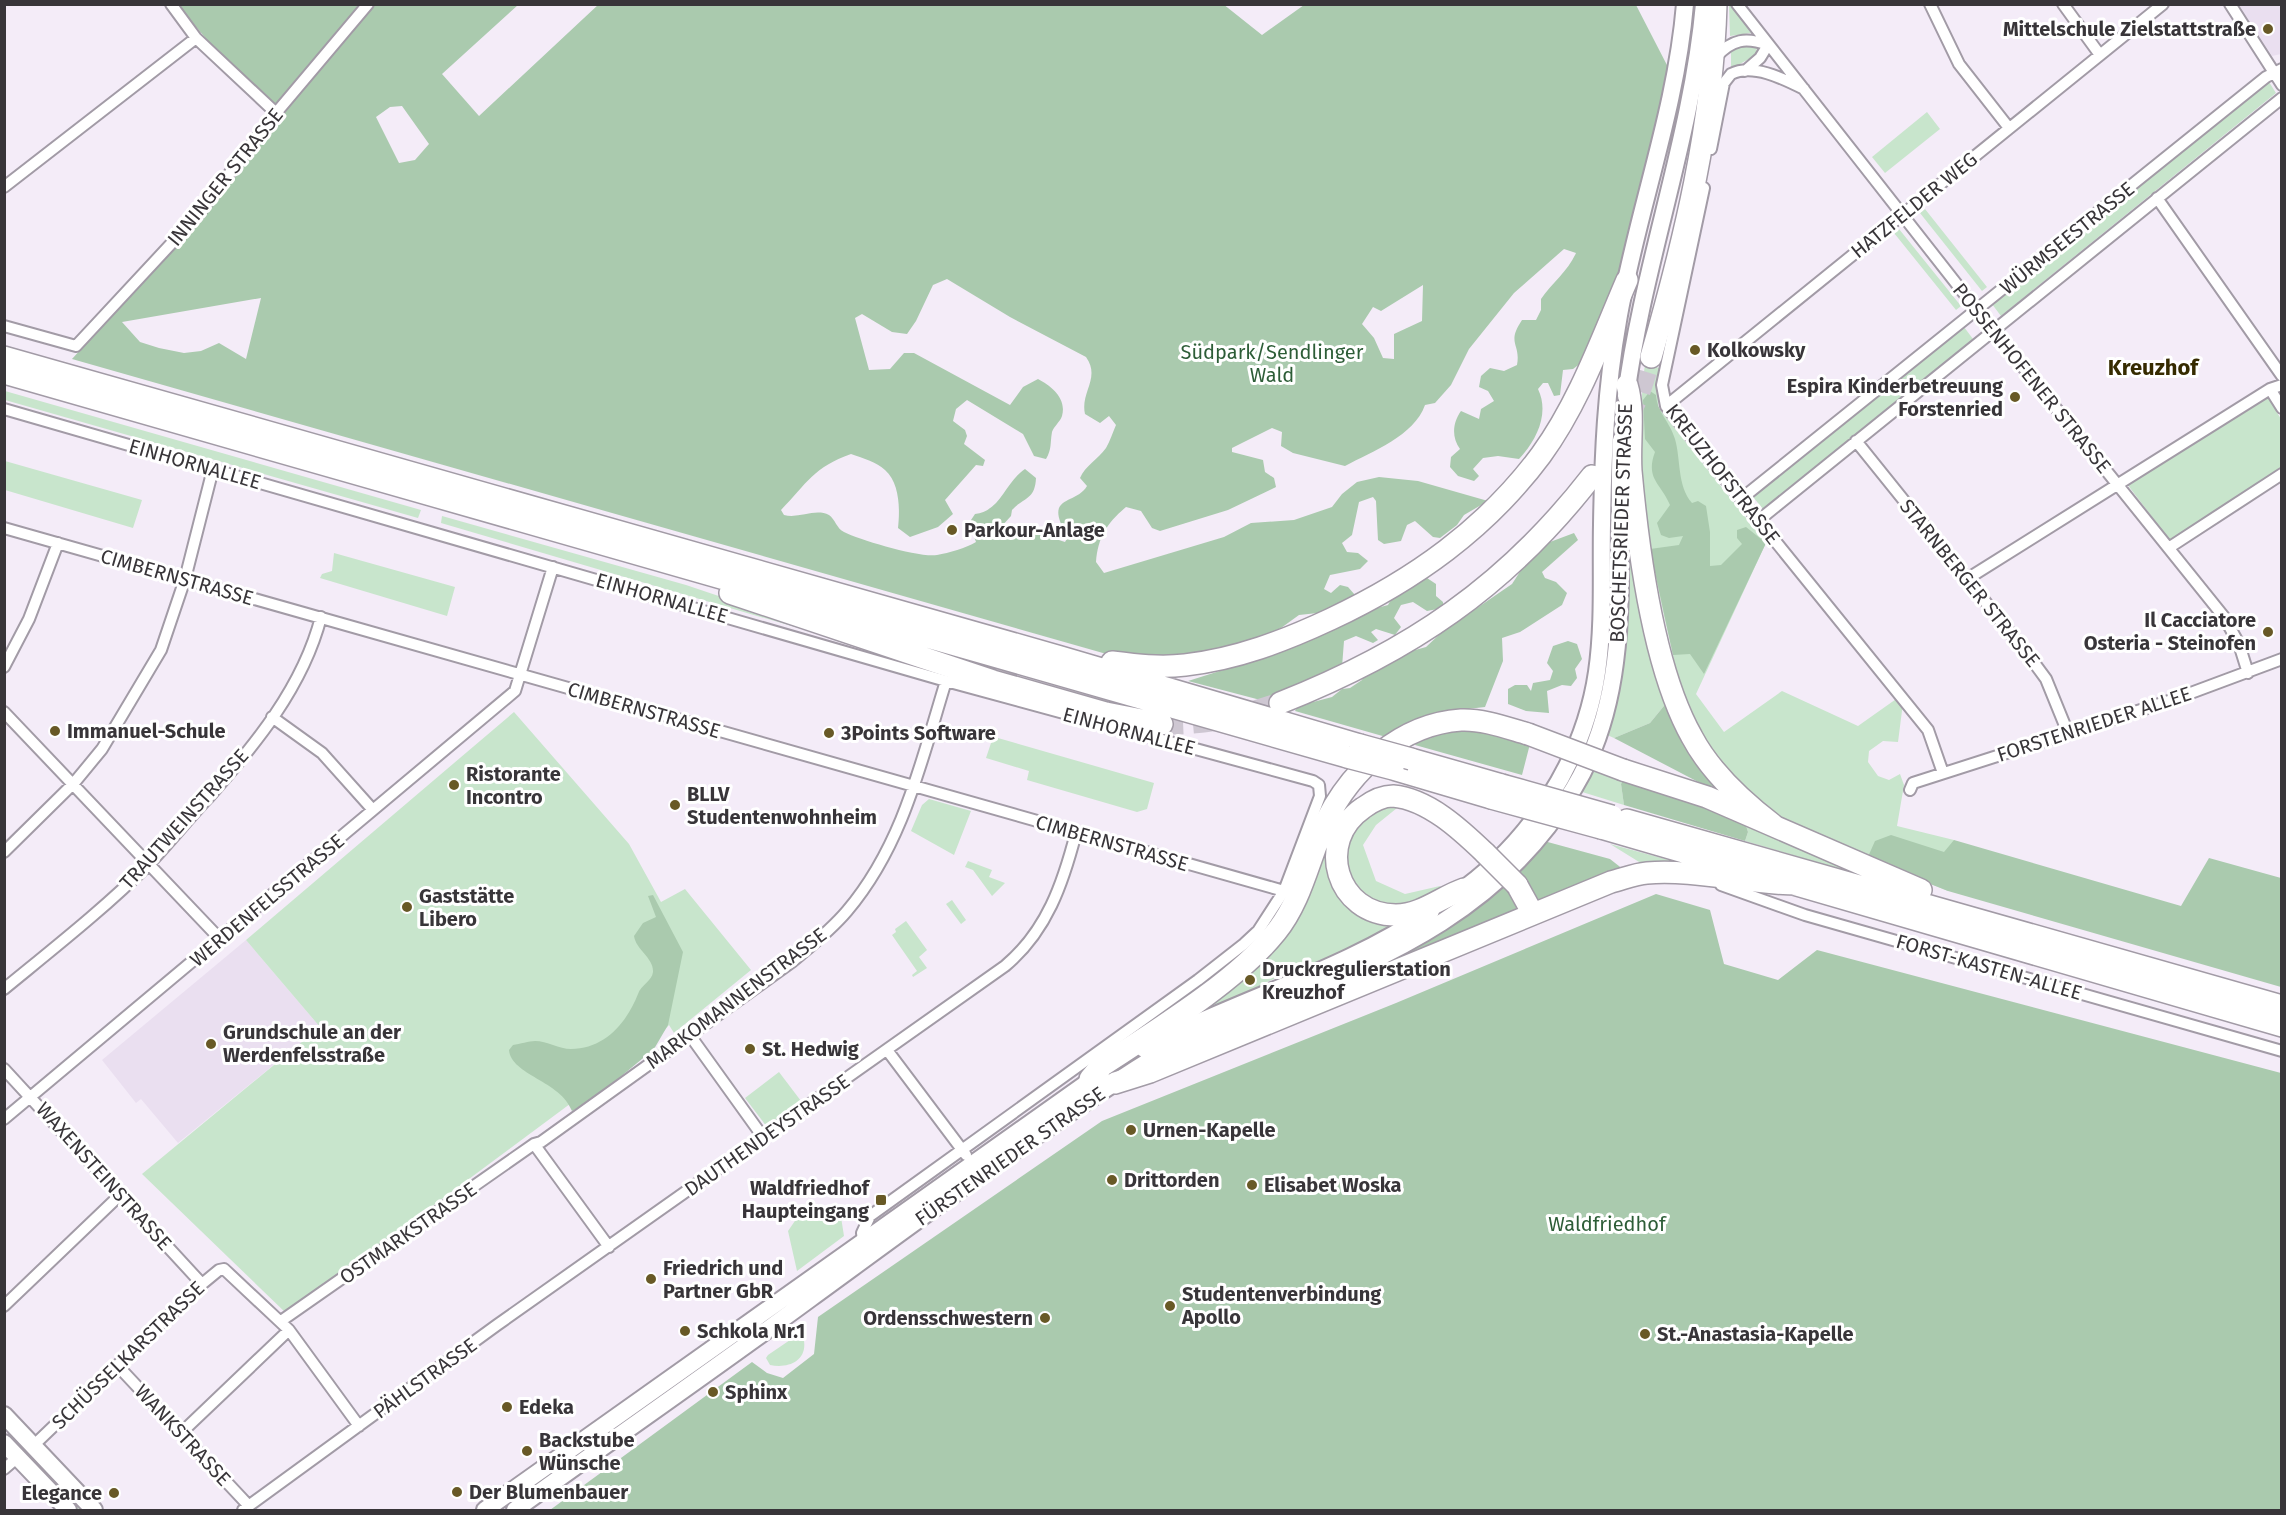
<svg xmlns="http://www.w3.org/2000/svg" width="2286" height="1515" font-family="'Fira Sans',sans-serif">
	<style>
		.built { fill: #eadff0 }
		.green { fill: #c8e5cc }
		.forest { fill: #aacaae; fill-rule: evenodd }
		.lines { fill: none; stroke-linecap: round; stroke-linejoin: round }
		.motorway-tunnel { stroke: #cec7d2; stroke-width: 21; stroke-dasharray: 21 10; stroke-linecap: butt }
		.minor-casing { stroke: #a29ba6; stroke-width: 14 }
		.secondary-casing { stroke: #a29ba6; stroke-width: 20 }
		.motorway-casing { stroke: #a29ba6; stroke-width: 24 }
		.minor { stroke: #fff; stroke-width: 10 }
		.secondary { stroke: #fff; stroke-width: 16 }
		.motorway { stroke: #fff; stroke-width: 21 }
		.motorway-bridge-casing { stroke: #a29ba6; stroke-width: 24; stroke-linecap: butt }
		.motorway-bridge { stroke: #fff; stroke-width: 21 }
		.poi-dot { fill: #685926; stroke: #fff; stroke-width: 2 }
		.labels { text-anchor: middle; stroke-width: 6; stroke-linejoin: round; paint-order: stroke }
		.poi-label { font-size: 20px; font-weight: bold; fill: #383539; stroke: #fff; text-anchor: start }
		.street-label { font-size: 20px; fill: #383539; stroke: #fff }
		.park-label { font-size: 20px; fill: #2d5d37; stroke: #fff }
		.quarter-label { font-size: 22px; font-weight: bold; fill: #362b00; stroke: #fff }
	</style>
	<rect width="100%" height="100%" fill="#f4ecf8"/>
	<path class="built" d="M2239,5H2281V54L2272,56Z
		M246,940L320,1027L178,1143L141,1099L136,1103L102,1060Z"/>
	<path class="green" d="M1729,5H1734L1753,29L1751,33L1730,36Z
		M1743,45L1757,47L1756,55L1731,69V50Z
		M2269,82L2276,93L2001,316L1992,304Z
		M1927,112L1940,129L1885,173L1872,157Z
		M1925,209L1987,287L1982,291L1920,213Z
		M1899,229L1961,306L1956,310L1894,233Z
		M1964,327L1973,339L1763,509L1753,497Z
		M1645,363L1662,369L1658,407L1766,543L1696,694L1724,732L1782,691L1858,726L1899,697L1903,703L1898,742L1883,741L1869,751L1868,762L1878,776L1889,780L1900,774L1904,785L1897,826L1954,840L1956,867L1948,891C1881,863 1807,841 1749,794C1729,778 1697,735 1686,711C1678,693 1676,669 1672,650C1649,556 1633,459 1645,363Z
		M5,391L421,510L418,518L5,400Z
		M2267,396L2281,419V470L2171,542L2127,484Z
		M5,461L142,500L133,528L5,490Z
		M442,516L686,585L914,662L441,523Z
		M1624,537L1635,540L1668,701L1650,723L1614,738L1605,734Z
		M334,553L455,587L447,616L320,578L322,574L332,571Z
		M514,712L629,844L661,902L685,889L751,970L674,1033L669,1025L656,1040L287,1314L142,1174L320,1027L246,940Z
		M998,738L1154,783L1147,809L1137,812L1027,780L1029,771L986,758L992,740Z
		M1597,753L1630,767L1621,784L1624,805L1579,791Z
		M929,799L971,811L954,855L911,831L922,805Z
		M1396,804L1397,808L1376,825L1363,845L1376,881L1405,894L1440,886L1443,891L1397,907L1374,903L1356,890L1345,864V847L1367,813Z
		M1744,819L1855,870L1853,873L1745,841L1748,832Z
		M1610,844L1691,866L1644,865Z
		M1323,849H1328L1332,875L1404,922L1302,971C1276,975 1260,986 1237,997C1220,1006 1202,1013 1185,1020L1251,968Z
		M968,861L992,870L989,877L1005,883L992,896L973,870L965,867Z
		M952,900L966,920L961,924L946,904Z
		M906,921L927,950L919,957L927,968L913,977L912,975L917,971L892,935L896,932L895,929Z
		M779,1072L801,1101L767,1127L745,1098Z
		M816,1207L832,1210L841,1217L844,1236L797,1271L788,1231L799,1215Z
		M790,1340L804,1341C807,1361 788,1369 770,1365L766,1358L768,1355Z
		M25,1441L90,1510H77L18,1448Z"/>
	<path class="forest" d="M599,4H1223L1262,35L1304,5H1636L1669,69L1621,267L1605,318L1581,363L1573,369L1563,370L1560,395L1554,396L1548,383H1543L1538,389C1550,414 1536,441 1519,459L1498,456L1483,458L1473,469L1479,476L1474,481L1458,476L1450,467L1451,457L1460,449C1451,437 1453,422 1461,411L1479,419L1481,409L1494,401L1488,391L1479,387L1481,376L1490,368L1504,371L1517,365C1521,343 1506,344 1522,320H1536L1541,310V299C1552,283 1568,271 1576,253L1564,249L1514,293L1469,349L1451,385L1435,403L1425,405C1414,436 1373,451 1345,466L1293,453L1281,446L1282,432L1272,428L1232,448V452L1263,460L1265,472L1274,478L1276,487L1228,510L1160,531L1152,528L1141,511L1126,507C1107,523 1098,537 1096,562L1104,573L1224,537L1251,523L1294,520L1332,507L1342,494L1357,482L1379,477L1418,481L1488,501L1464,515L1457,525L1440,538L1433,537L1415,521L1407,525L1401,541L1384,544L1378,540L1376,501L1373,497L1359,502L1352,535L1342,543L1347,552L1358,553L1368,561L1360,569L1330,575L1324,589L1331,593L1340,585L1348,587L1355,595L1354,601L1327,612L1299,615L1281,628L1255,639L1195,655L1124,659L72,359L208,210L282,114C245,80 209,46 179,5H518L442,74L479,116ZM402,106L429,144L415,160L399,163L376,117L390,107ZM947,279L1010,317L1086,357C1101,378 1080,392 1085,414L1100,423L1109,416L1116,425C1113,432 1110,441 1106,448C1098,459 1085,466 1080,478L1087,486C1075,506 1042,494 1068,537L1065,542L1019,527L1015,533L1004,534L1001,527L1011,516L1012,510C1024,497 1035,500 1036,478L1025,469C1005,482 1001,511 975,514L969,523L976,542C966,548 949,553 937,555C920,558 860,540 844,532C837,529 835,519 829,515C815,508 799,519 784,515L781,510C807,483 814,467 851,454C862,458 877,462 885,470C900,483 900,510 898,528L910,537L938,527L953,514L945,500L976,465L983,466L985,460L964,444L967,436L965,430L953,421L956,409L967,400L1023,434L1034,456L1046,459C1052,449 1050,443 1052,432C1054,426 1060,422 1062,416C1067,398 1051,386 1038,379L1023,387L1010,405L914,353H904L890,369L869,370L855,318L862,314L892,332L907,334L916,321L933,285ZM1423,285L1422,321L1394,334V359L1383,358L1374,338L1362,324L1373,307L1381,311ZM261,298L246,359L219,343L201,351L184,353L159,348L140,342L122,322Z
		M1650,391L1656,395C1657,412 1670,422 1675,439C1681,460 1677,486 1692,503L1698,501L1706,506L1710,532V566L1721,565L1742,544L1737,538V530L1746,527L1766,543L1704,674L1690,654L1673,655L1650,549L1679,545L1683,536L1669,538L1661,535L1657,523L1670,505C1661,483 1645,479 1655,452L1645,439L1643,400Z
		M1574,533L1578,540L1542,572L1545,578L1556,582L1567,593L1562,605L1520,632L1502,638L1503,661L1485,707C1448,710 1419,721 1386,737L1295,711L1298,706L1332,697L1342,689L1350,688L1362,680L1365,673L1401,654L1426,647L1442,632L1512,584L1525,564L1550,542Z
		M1427,578L1436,584V596L1443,602V608L1427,611L1413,602L1401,605L1394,618L1401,627L1395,635L1376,629L1371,632L1378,640L1373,643L1356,636L1344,641L1342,667L1268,702L1188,681L1264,657L1366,611L1388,605C1395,592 1414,583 1427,578Z
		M1568,641L1577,644L1582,659L1575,669L1577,678L1571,686L1562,685L1547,691L1549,713L1526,711L1508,704V689L1515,685H1527L1531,691L1533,683L1550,680L1553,671L1547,663L1553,646Z
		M1668,701L1725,796L1614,738L1650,723Z
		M1464,722L1531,740L1522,775L1415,745L1418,740L1432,738L1439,729Z
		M1630,767L1744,819L1748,832L1745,841L1624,805L1621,784Z
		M1891,835L1944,852L1954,840L2181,906L2209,858L2281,878V987L1948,891L1867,859L1875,841Z
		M1544,841L1610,859L1624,870L1334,988L1458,922L1505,884Z
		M1656,894L1710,910L1724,964L1778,980L1817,950L2281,1073V1510H550L752,1362L767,1373L783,1378L814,1354L818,1317L1102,1121L1396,1003Z
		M653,895L683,952L668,1025L654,1049L595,1098L572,1111C561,1081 511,1075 509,1050L513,1045C520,1044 529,1041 535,1041C547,1041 559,1049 571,1049C605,1049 627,1022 638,994C641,985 652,981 653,972C654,958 636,950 634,936L643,923L656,917L648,896Z"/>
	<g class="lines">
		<path class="motorway-tunnel" d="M1627,420L1639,395L1651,357
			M1162,724C1206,725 1238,717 1280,703"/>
		<defs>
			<path id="minor" d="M171,4L196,38L276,113
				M1737,4L1977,310L2224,617L2239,644L2248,673
				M1930,4L1959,64L2009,128
				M2063,4L2100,55
				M2230,4L2282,85
				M1716,57C1732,39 1746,37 1768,45
				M1745,71L1760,58L1768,45
				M1711,149L1724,83L1731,74C1753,63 1784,79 1804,89
				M4,187L196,38
				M1704,188L1662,385L1666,406L1928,730L1943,773
				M2157,198L2282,376
				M4,326L76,346L196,217L276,113L368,4
				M2270,389L2282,408
				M1666,406L2163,4
				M4,409L946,681L1313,781L1319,785L1320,796L1284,891L1258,931L1244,944L1198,980L870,1216L862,1233L863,1241
				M1856,441L2029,656L2046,679L2068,733
				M1741,499L2266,77L2282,69
				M1759,520L2282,98
				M4,528L1284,891
				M2170,547L2282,474
				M1967,579L2270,389L2282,385
				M4,667L29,619L58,543
				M4,712L220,939
				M272,717L322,753L373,810
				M1910,790L1913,783L2172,700L2282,659
				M4,852L74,783L102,749L161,650L185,579L213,469
				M1721,885L1805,915L2282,1051
				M4,989C54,948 105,908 150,863C170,842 188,819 208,798C255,745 303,687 321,617
				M689,1034L763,1137
				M887,1050L966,1155
				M4,1069L202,1284
				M4,1119L515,691L553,567
				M534,1144L609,1247
				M4,1306L120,1195
				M281,1321L534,1144L541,1142L793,961C812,945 831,930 847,911C903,845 921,762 946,681
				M117,1365L249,1506
				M181,1433L289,1330
				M34,1445L202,1284L219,1270L224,1269L289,1330L359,1426
				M4,1469L18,1457
				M243,1510L497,1325L1005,966C1047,931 1063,883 1076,833"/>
			<path id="secondary" d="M1626,396C1643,264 1692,137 1704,4
				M1455,895C1529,844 1584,761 1597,672C1604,623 1601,574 1602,525C1603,456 1606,388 1618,321C1636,215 1676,112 1685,4
				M1144,1049C1237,999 1344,971 1431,911
				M4,1415L94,1510
				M4,1443L68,1510
				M485,1510L1101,1073
				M515,1510C613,1439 713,1370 811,1298C918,1220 1024,1141 1136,1069C1171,1046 1210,1031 1248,1015C1378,960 1498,916 1574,788C1637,684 1615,556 1621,440"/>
			<path id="motorway" d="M4,357L1061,657L1360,745
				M1651,357C1684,242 1713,124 1716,4
				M4,373L1347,757
				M1627,385C1635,412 1629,442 1631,471C1638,548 1654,670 1692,737C1711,773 1743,802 1776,827
				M730,593L993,681L1106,713L1162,724
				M1112,662C1136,665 1160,668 1185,665C1237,659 1284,641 1331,619C1414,580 1486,529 1541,455C1579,403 1602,338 1627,280
				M1280,703C1409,652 1506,587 1592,476
				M1411,759L1502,785
				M1396,770L1491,798
				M1623,770L1707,797L1921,890
				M1627,820L2282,1006
				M1601,828L2282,1026
				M1517,885L1533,914
				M1464,889C1441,897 1421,915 1396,915C1336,915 1315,841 1363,808C1371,802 1383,796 1393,796C1428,799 1461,830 1485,853
				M1090,1079L1100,1067C1155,1031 1236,982 1276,932C1302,900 1309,858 1326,821C1352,769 1401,724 1461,720C1483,719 1507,728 1528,734
				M1115,1083L1150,1072L1611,882C1623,879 1635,874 1647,873C1696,869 1747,884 1797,884"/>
		</defs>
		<use href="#minor" class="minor-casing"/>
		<use href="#secondary" class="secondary-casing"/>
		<use href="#motorway" class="motorway-casing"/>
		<use href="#minor" class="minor"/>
		<use href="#secondary" class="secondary"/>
		<use href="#motorway" class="motorway"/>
		<defs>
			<path id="motorway-bridge" d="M1528,734L1623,770
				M1360,745L1411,759
				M1347,757L1393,769
				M1502,785L1612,816
				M1491,798L1601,828
				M1485,853L1517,885"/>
		</defs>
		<use href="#motorway-bridge" class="motorway-bridge-casing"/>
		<use href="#motorway-bridge" class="motorway-bridge"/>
	</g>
	<g class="poi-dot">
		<circle cx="2268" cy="29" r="6"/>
		<circle cx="1695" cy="350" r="6"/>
		<circle cx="2015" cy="397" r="6"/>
		<circle cx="952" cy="530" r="6"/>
		<circle cx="2268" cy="632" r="6"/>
		<circle cx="55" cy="731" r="6"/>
		<circle cx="829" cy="733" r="6"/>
		<circle cx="454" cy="785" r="6"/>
		<circle cx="675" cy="805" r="6"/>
		<circle cx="407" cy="907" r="6"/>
		<circle cx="1250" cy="980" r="6"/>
		<circle cx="211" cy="1044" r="6"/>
		<circle cx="750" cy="1049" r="6"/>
		<circle cx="1131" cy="1130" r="6"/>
		<circle cx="1112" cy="1180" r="6"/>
		<circle cx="1252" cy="1185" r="6"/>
		<rect x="875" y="1194" width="12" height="12" rx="3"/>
		<circle cx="651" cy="1279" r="6"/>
		<circle cx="1170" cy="1306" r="6"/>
		<circle cx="1045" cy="1318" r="6"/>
		<circle cx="685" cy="1331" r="6"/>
		<circle cx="1645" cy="1334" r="6"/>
		<circle cx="713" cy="1392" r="6"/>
		<circle cx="507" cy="1407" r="6"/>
		<circle cx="527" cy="1451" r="6"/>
		<circle cx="457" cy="1492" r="6"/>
		<circle cx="114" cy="1493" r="6"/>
	</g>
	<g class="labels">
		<g class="poi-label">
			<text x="2256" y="36" text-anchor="end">Mittelschule Zielstattstraße</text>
			<text x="1707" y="357">Kolkowsky</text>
			<text x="2003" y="393" text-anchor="end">Espira Kinderbetreuung<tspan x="2003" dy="23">Forstenried</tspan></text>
			<text x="964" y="537">Parkour-Anlage</text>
			<text x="2256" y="627" text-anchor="end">Il Cacciatore<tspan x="2256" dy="23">Osteria - Steinofen</tspan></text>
			<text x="67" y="738">Immanuel-Schule</text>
			<text x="841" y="740">3Points Software</text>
			<text x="466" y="781">Ristorante<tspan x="466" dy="23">Incontro</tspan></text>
			<text x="687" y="801">BLLV<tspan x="687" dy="23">Studentenwohnheim</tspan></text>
			<text x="419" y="903">Gaststätte<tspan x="419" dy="23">Libero</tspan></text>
			<text x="1262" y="976">Druckregulierstation<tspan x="1262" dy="23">Kreuzhof</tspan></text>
			<text x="223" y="1039">Grundschule an der<tspan x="223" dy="23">Werdenfelsstraße</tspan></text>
			<text x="762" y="1056">St. Hedwig</text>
			<text x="1143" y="1137">Urnen-Kapelle</text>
			<text x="1124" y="1187">Drittorden</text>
			<text x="1264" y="1192">Elisabet Woska</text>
			<text x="869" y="1195" text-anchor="end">Waldfriedhof<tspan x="869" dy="23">Haupteingang</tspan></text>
			<text x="663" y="1275">Friedrich und<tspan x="663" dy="23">Partner GbR</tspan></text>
			<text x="1182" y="1301">Studentenverbindung<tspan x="1182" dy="23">Apollo</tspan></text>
			<text x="1033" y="1325" text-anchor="end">Ordensschwestern</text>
			<text x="697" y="1338">Schkola Nr.1</text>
			<text x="1657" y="1341">St.-Anastasia-Kapelle</text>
			<text x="725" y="1399">Sphinx</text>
			<text x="519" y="1414">Edeka</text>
			<text x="539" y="1447">Backstube<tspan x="539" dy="23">Wünsche</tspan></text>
			<text x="469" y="1499">Der Blumenbauer</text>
			<text x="102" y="1500" text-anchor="end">Elegance</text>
		</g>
		<g class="street-label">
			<text transform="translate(225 177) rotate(-51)" y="7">INNINGER STRASSE</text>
			<text transform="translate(1914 205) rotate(-39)" y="7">HATZFELDER WEG</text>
			<text transform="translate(2067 238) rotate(-39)" y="7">WÜRMSEESTRASSE</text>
			<text transform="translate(2032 378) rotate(51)" y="7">POSSENHOFENER STRASSE</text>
			<text transform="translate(195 464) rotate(16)" y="7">EINHORNALLEE</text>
			<text transform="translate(1723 474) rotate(52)" y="7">KREUZHOFSTRASSE</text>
			<text transform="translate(1621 523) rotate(-88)" y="7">BOSCHETSRIEDER STRASSE</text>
			<text transform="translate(177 577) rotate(16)" y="7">CIMBERNSTRASSE</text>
			<text transform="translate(1970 583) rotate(51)" y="7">STARNBERGER STRASSE</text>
			<text transform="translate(662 598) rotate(16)" y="7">EINHORNALLEE</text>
			<text transform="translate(644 710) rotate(16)" y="7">CIMBERNSTRASSE</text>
			<text transform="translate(2094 724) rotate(-18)" y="7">FORSTENRIEDER ALLEE</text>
			<text transform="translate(1129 731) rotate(15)" y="7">EINHORNALLEE</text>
			<text transform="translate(184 819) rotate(-48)" y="7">TRAUTWEINSTRASSE</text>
			<text transform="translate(1112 843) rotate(16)" y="7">CIMBERNSTRASSE</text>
			<text transform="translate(267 900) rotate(-40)" y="7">WERDENFELSSTRASSE</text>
			<text transform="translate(1989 967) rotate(16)" y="7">FORST-KASTEN-ALLEE</text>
			<text transform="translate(736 998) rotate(-37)" y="7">MARKOMANNENSTRASSE</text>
			<text transform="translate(767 1135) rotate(-35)" y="7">DAUTHENDEYSTRASSE</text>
			<text transform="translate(1010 1156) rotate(-35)" y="7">FÜRSTENRIEDER STRASSE</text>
			<text transform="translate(104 1176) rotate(48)" y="7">WAXENSTEINSTRASSE</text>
			<text transform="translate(408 1233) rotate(-35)" y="7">OSTMARKSTRASSE</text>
			<text transform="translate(128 1355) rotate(-44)" y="7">SCHÜSSELKARSTRASSE</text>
			<text transform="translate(425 1378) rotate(-36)" y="7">PÄHLSTRASSE</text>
			<text transform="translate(183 1435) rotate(47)" y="7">WANKSTRASSE</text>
		</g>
		<g class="park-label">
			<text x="1272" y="359">Südpark/Sendlinger<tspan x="1272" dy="23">Wald</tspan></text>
			<text x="1607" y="1231">Waldfriedhof</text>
		</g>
		<g class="quarter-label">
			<text x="2153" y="375">Kreuzhof</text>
		</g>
	</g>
	<rect width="2286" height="1515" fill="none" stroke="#383539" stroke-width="12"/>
</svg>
